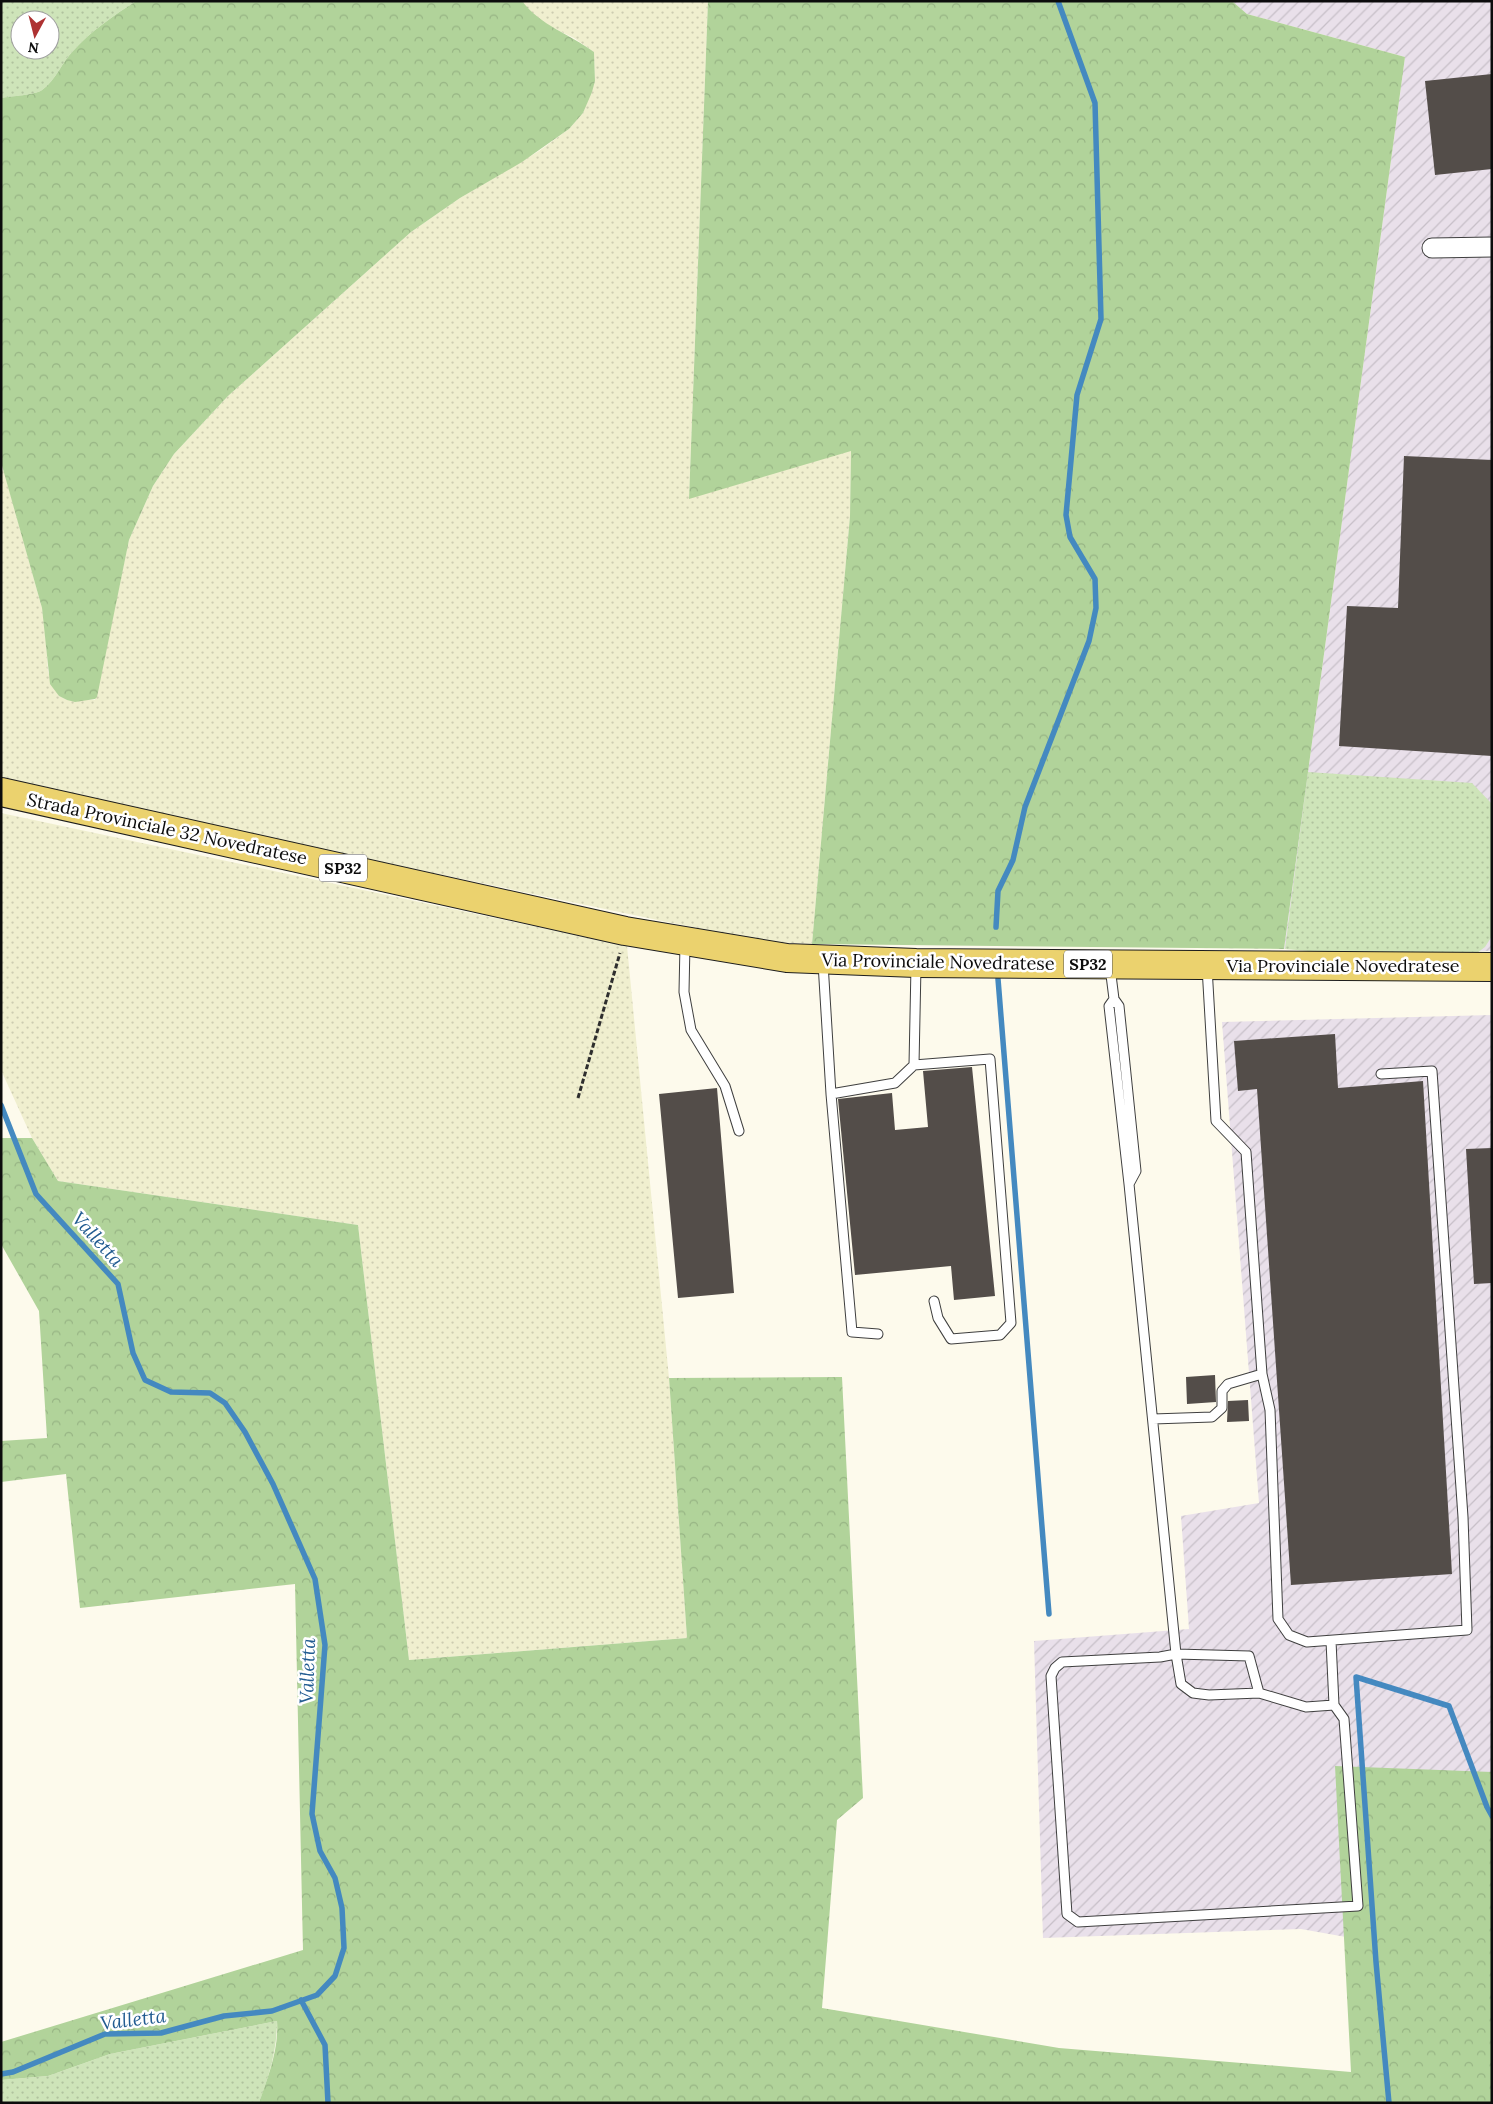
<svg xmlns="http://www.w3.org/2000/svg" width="1493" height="2104" font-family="Lora,serif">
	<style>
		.industrial { fill: url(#industrial-furrows) }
		.farmland { fill: url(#farmland-dots) }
		.grass { fill: url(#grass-dots); fill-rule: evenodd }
		.forest { fill: url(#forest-crowns) }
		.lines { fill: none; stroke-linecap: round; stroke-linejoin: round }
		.stream { stroke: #4489c0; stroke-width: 5.5 }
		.building { fill: #534d49 }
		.service-casing { stroke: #3f3f3f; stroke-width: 11 }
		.minor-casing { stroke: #3f3f3f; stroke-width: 21 }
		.primary-casing { stroke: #1d1d1d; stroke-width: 30 }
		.path { stroke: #2e2e2e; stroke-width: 3; stroke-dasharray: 5 2.5; stroke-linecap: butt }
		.service { stroke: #fff; stroke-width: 9 }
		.minor { stroke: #fff; stroke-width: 19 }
		.primary { stroke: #ebd26e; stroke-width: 28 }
		.labels { text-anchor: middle; stroke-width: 5; stroke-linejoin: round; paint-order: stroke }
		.shield { fill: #fff; stroke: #555; stroke-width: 1 }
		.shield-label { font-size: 16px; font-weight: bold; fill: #0c0c0c }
		.street-label { font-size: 18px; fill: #0c0c0c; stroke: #fff }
		.water-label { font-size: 19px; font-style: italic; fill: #225c91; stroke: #fff }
	</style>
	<defs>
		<pattern id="industrial-furrows" width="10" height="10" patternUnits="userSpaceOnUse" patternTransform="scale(1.25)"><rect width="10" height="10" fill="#e9e0ea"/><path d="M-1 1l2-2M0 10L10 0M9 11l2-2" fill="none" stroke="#c7bfc8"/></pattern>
		<pattern id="farmland-dots" width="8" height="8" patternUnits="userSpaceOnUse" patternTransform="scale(1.25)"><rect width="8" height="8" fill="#f0efcf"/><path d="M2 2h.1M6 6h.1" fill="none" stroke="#cdccb1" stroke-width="1.8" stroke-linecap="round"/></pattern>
		<pattern id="grass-dots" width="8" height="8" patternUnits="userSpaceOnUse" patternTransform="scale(1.25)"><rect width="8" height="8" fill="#cee4b9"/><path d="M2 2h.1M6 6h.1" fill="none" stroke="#b0c29e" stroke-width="1.8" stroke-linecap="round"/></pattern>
		<pattern id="forest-crowns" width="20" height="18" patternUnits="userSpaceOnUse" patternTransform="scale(1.25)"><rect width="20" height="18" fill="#b1d39a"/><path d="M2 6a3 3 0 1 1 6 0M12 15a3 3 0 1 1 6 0" fill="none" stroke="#97b484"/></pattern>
	</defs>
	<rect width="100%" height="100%" fill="#fdfaec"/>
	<path class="industrial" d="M1232,1H1492V951L1284,949L1405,57L1247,14Z
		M1492,1015V1963L1301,1929L1043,1938L1034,1641L1189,1629L1181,1516L1259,1503L1222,1022Z"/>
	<path class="farmland" d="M522,1H708L689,498L851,450L850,516L812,944L770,942L672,923L280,841L1,777V470L4,471L42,608L46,640L48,672L59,696L67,700H95L129,540L153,486L174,454L228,396L411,232L460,198L539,151L569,129L583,113L595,81L594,52L574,38L547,25L531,13Z
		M1,813L627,946L669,1378L687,1638L409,1660L358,1225L58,1181L32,1138L1,1070Z"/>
	<path class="grass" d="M1,1H136C113,16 91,31 73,51C62,62 56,80 42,90C35,95 11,96 1,98ZM20,20H50V50H20Z
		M1308,772L1472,783L1492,804V936L1485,947L1477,953L1365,956L1285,949Z
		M277,2021C277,2051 269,2075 259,2103H1V2080L48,2076L110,2054Z"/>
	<path class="forest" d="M136,1H522C541,26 570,34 594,52L595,81L592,92L583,113L569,129L522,162L460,198L411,232L228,396L174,454L153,486L129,540L97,697L95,699L75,702L67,700L59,696L50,684L42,608L1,462V98C11,96 35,95 42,90C56,80 62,62 73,51C91,31 113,16 136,1Z
		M708,1H1232L1247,14L1405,57L1284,949L812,944L850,516L851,451L689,499Z
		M1,1138H32L58,1181L358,1225L409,1660L687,1638L669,1378L842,1377L863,1798L837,1820L822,2008L1059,2048L1351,2072L1335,1766L1492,1772V2103H259C268,2076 279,2050 277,2021L110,2054L48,2076L1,2080V2042L303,1950L295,1584L80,1608L66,1474L1,1482V1441L47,1438L39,1311L1,1244Z"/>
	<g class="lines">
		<path class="stream" d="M996,927L998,891L1013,860L1025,807L1089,641L1096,608L1095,579L1070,537L1066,515L1077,395L1101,319L1095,103L1058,1
			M998,979L1049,1614
			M1,1105L36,1194L118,1284L133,1353L145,1380L171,1392L210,1393L225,1403L245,1432L273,1484L315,1579L325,1645L312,1814L320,1851L335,1878L342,1908L344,1948L335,1976L317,1995L272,2011L224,2016L161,2033L105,2034L13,2072L1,2074
			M301,2000L325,2045L328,2103
			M1389,2103L1376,1962L1356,1677L1449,1706L1487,1807L1492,1816"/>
	</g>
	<path class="building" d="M1492,74V169L1435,175L1425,81Z
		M1404,456L1492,460V756L1339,746L1347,606L1398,608Z
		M1335,1034L1338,1088L1423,1081L1452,1574L1291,1585L1257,1089L1238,1091L1234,1041Z
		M972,1067L995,1296L954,1300L951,1266L855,1275L838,1099L892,1093L895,1130L928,1127L923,1071Z
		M717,1088L734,1293L678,1298L659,1094Z
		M1492,1148V1283L1474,1284L1466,1149Z
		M1215,1375L1216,1402L1187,1404L1186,1377Z
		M1248,1400L1249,1421L1227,1422L1228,1401Z"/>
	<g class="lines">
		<defs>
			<path id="service" d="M685,944L684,992L691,1030L725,1086L739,1131
				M823,963L831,1094L895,1083L914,1065
				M916,966L914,1065L990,1059L1011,1323L1000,1335L951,1339L938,1318L934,1301
				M1110,967L1114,999L1119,1006L1136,1171L1129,1184
				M1207,967L1216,1121L1246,1152L1262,1374L1270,1410L1278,1619L1289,1635L1307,1642L1467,1630L1463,1517L1432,1071L1381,1074
				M1114,999L1109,1006L1129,1184L1176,1654L1181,1684L1193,1693L1209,1695L1259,1693L1306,1707L1334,1705L1331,1641
				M831,1094L852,1332L878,1334
				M1153,1419L1212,1417L1222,1408V1391L1228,1384L1262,1374
				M1259,1693L1249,1656L1176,1654L1160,1657L1062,1662L1055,1668L1051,1676L1067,1914L1078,1922L1358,1906L1344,1719L1334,1705"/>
			<path id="minor" d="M1432,248L1492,247"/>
			<path id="primary" d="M1,792L625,931L787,958L916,963L1492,967"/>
		</defs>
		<use href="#service" class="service-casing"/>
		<use href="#minor" class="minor-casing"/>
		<use href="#primary" class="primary-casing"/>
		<path class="path" d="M578,1098L620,953"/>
		<use href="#service" class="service"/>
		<use href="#minor" class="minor"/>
		<use href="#primary" class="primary"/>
	</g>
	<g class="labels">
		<g class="shield">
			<rect x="319" y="854.5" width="48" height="27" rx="4"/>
			<rect x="1064" y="950.5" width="48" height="27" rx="4"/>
		</g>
		<g class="shield-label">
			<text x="343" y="874">SP32</text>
			<text x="1088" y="970">SP32</text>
		</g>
		<g class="street-label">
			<text transform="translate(167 829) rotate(12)" y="6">Strada Provinciale 32 Novedratese</text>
			<text transform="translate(938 962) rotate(1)" y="6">Via Provinciale Novedratese</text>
			<text x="1343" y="972">Via Provinciale Novedratese</text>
		</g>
		<g class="water-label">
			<text transform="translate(98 1239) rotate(48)" y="7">Valletta</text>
			<text transform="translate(307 1671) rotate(-88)" y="7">Valletta</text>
			<text transform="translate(133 2019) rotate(-7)" y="7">Valletta</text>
		</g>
	</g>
	<rect width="1493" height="2104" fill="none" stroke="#0c0c0c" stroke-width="5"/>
	<g transform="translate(35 35) rotate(187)"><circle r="24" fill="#ffffff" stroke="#9e9e9e"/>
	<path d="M0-4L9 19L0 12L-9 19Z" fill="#ae3232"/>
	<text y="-8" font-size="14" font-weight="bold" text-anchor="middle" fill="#0c0c0c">N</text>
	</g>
</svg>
